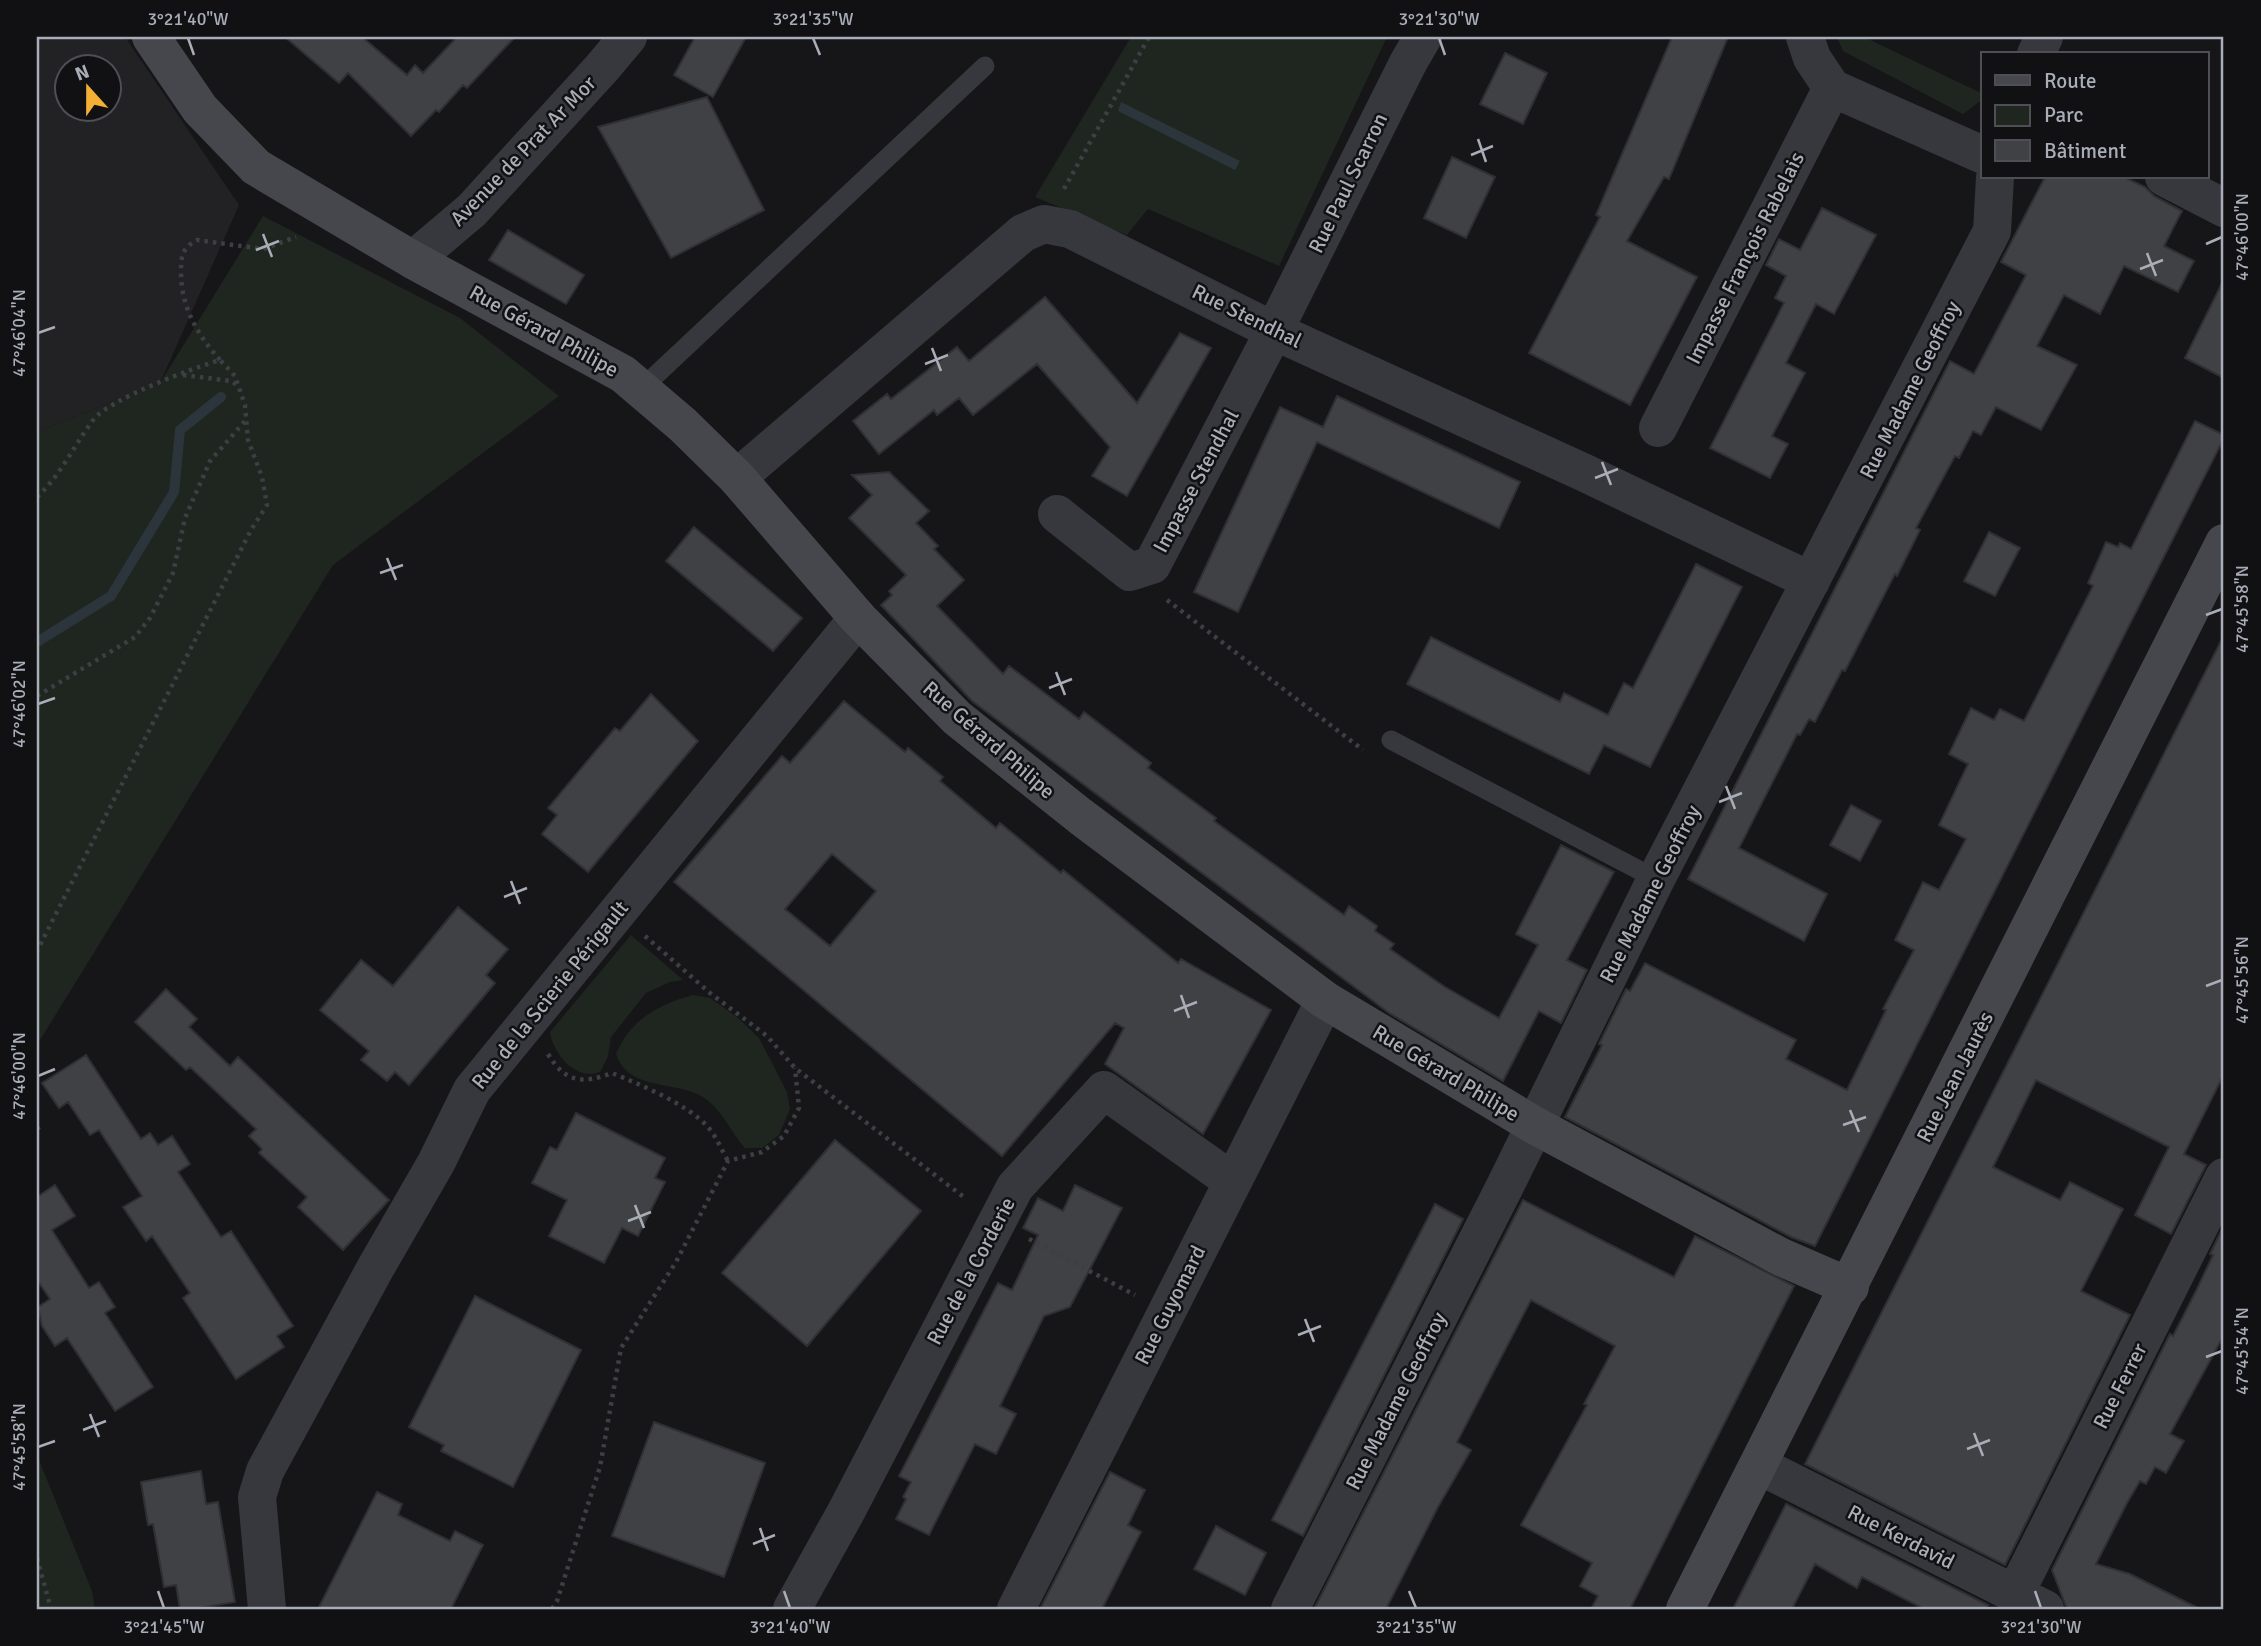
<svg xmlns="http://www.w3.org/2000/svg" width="2261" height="1646" font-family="Signika,sans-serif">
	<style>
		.built { fill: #222225; fill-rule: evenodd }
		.green { fill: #1e261f }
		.water { fill: #2c353c }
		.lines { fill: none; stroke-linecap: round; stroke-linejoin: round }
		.stream { stroke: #2c353c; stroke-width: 10 }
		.building { fill: #404145; stroke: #303034; stroke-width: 2; fill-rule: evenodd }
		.path { stroke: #3d3f44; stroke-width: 4.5; stroke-dasharray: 3.5 5; stroke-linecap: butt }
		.lane { stroke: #37383d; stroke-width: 19 }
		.street { stroke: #37383d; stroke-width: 38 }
		.secondary { stroke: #45474d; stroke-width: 38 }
		.ticks { fill: none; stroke: #a8adb8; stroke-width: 2.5 }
		.labels { text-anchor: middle; stroke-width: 5; stroke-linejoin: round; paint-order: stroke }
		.street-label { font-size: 21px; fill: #a8adb8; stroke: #111113 }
		.neatline { fill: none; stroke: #a8adb8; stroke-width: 2.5 }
		.ticks-label { font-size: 18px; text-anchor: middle; fill: #a8adb8 }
	</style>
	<rect width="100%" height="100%" fill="#161618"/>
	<path class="built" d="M37,37H125L239,205L160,383L37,432ZM66,66H108V108H66Z"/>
	<path class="green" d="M1131,37H1387L1279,266L1148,209L1127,235L1035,197Z
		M1837,37H1864L1983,94V99L1963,114L1843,51Z
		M263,216L460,318L559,396L333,565L37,1045V432L160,383Z
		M631,935L683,980L670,982L646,993L611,1037L608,1056L601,1071C577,1083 553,1054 550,1032Z
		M693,995L710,998L737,1017L759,1038L787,1092L790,1109L779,1135L762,1148H745C728,1129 720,1103 695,1093C667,1082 627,1088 616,1054C630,1020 659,1004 693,995Z
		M37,1455L92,1591L95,1609H37Z"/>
	<path class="water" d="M1121,102L1240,161L1235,170L1118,111Z"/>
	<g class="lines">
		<path class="stream" d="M37,642L111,596L174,492L180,430L221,397"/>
	</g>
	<path class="building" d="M285,37H362L407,75L415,65L423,73L457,37H515L467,88L463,85L439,112L436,110L411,136L348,73L339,83Z
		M695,37H746L713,97L674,75Z
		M1672,37H1728L1669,179L1664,177L1627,241L1697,277L1630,405L1529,353L1600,217L1596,215Z
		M1505,53L1547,73L1523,124L1480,104Z
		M707,97L764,210L671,258L598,127Z
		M1452,157L1495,177L1466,238L1424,218Z
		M2045,177H2124L2145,187L2154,196L2182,211L2164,246L2194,261L2178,292L2124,266L2100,314L2064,295L2037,346L2077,365L2041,430L1996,407L1981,435L1973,431L1959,458L1955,456L1916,528L1920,530L1897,576L1895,574L1845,671L1842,670L1815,722L1809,719L1800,735L1797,734L1739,848L1827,894L1804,941L1688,879L1950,361L1974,374L2026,275L2001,262Z
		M1822,208L1876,235L1834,314L1816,304L1786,363L1805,373L1772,436L1788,444L1770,478L1710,448L1784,303L1775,298L1786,276L1766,265L1779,239L1800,250Z
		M508,230L584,275L566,304L489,260Z
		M2224,279V378L2185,358Z
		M1045,297L1137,403L1180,333L1211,348L1127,496L1092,476L1110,447L1037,364L973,415L959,398L937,415L934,410L879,454L853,421L887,394L891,399L957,347L969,361Z
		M1337,396L1520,482L1499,528L1317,442L1238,612L1194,592L1280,407L1323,427Z
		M2195,421L2224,435V438L1815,1246L1791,1237L1565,1117L1602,1045L1599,1044L1626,989L1630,991L1645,963L1796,1040L1786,1059L1847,1090L1886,1010L1883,1009L1914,950L1895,940L1923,882L1939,890L1966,839L1939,825L1968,764L1949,754L1971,708L1994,720L2000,709L2024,721L2093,586L2088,583L2106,542L2118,547L2120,543L2131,549Z
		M889,472L929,511L916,523L938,546L934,549L964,580L937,606L1003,674L1009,666L1079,719L1084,712L1151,763L1148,768L1216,818L1214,821L1344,915L1349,906L1377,926L1375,931L1394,944L1390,949L1445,987L1499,1018L1538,945L1516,934L1561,845L1614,872L1567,960L1587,970L1561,1023L1539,1011L1503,1081L1389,1013L972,701L881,605L892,595L889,591L906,575L849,518L872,495L852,475Z
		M694,527L802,618L773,651L666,561Z
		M1989,532L2020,548L1995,596L1964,581Z
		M1696,564L1742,587L1650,767L1604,745L1589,774L1407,684L1431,637L1560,702L1564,693L1608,715L1624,683L1633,688Z
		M2224,635V1074L2184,1154L2206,1165L2171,1234L2135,1215L2169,1147L2036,1080L2015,1123L1993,1167L2060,1200L2070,1182L2123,1209L2081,1291L2130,1315L2005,1565L1805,1464Z
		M651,694L698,741L588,872L542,834L557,815L548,808L615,728L620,731Z
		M844,701L905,752L908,748L943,777L940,781L996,828L1000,823L1061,873L1063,870L1178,963L1181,959L1271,1010L1203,1134L1105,1064L1124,1028L1115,1023L1002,1156L674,882L782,756L790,763ZM832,854L876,891L830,946L785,909Z
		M1851,805L1881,821L1860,861L1830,845Z
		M458,907L508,949L486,975L495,983L409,1085L395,1072L387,1081L361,1060L369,1051L320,1010L361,960L393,986Z
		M166,989L197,1019L189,1027L230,1066L238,1057L389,1200L343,1250L298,1207L307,1197L259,1153L262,1149L249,1136L256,1129L190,1067L186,1070L135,1022Z
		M86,1055L141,1139L150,1133L158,1145L172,1136L190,1164L178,1172L221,1237L231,1231L293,1326L277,1336L284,1347L236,1379L183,1298L190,1293L152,1236L146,1241L123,1207L142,1196L99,1130L90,1135L68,1102L59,1108L42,1083Z
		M576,1113L665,1158L655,1178L665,1182L638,1236L622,1228L604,1263L549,1236L567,1200L532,1183L550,1147L557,1150Z
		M835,1140L921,1211L807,1346L722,1273Z
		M55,1185L75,1216L52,1230L89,1288L99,1282L115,1307L105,1313L153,1387L115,1411L67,1338L55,1346L42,1326L38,1307L50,1299L37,1280V1197Z
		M1075,1185L1122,1208L1070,1307L1044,1316L1000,1406L1016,1414L996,1454L975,1444L929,1535L896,1519L906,1499L903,1497L911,1482L899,1476L998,1283L1012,1290L1038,1235L1023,1228L1038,1198L1063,1211Z
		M1523,1200L1674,1277L1695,1236L1794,1286L1630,1609H1591L1598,1596L1580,1586L1592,1563L1521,1525L1587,1405L1584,1404L1615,1346L1531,1300L1457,1442L1471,1450L1438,1507L1386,1609H1314Z
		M1435,1204L1463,1219L1303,1536L1272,1520Z
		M2224,1225V1335L2170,1434L2184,1441L2166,1473L2155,1467L2146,1484L2140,1481L2127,1503L2096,1564L2130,1574L2200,1609H2067L2052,1570L2170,1334L2173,1336L2197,1289L2213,1255L2210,1254Z
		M475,1296L581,1350L513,1487L441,1451L444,1445L409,1427Z
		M654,1422L765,1463L724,1577L612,1536Z
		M201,1471L206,1504L218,1502L235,1602L194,1609H180L176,1585L164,1587L153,1524L148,1525L141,1482Z
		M1110,1472L1145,1490L1128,1525L1141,1532L1102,1609H1040Z
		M377,1492L402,1504L398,1515L450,1541L455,1531L483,1545L451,1609H318Z
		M1786,1504L1988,1605L1986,1609H1924L1862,1577L1857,1588L1815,1564L1792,1609H1733Z
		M1216,1526L1266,1553L1245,1595L1194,1569Z"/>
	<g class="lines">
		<path class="path" d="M1064,189L1149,37
			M220,360C197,334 181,307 181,272C181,256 182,248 197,240L263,249L296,237
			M183,375L231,381L237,385
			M37,497C61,475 74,445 94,419C110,399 193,368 220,360L235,376L245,405L248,440L262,477L267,505L251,530L37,951
			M1167,600L1363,750
			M37,696L135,637L150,618L173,573L185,518L210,461L245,421
			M645,936L710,993L767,1036L795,1068L965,1198
			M548,1054C565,1083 583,1084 612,1073C641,1085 687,1104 708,1127C716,1136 722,1151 728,1161
			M37,1127L41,1133
			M1029,1239L1135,1295
			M37,1558L51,1609
			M552,1609L557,1601L600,1467L621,1348L676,1262L728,1161L762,1152L784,1136L799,1108L795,1068"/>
		<path class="lane" d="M641,389L985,66
			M1391,740L1656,879"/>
		<path class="street" d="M1805,37L1812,58L1832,88L1983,155
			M2036,54L2044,37
			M2164,177L2224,208
			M413,260L472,210L601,69L628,37
			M1658,428L1832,88
			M737,478L1023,233L1044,224L1070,229L1274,331L1585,473L1811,581
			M1057,514L1130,572L1152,565L1274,331L1408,63L1423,37
			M1758,1465L2045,1609
			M2015,1594L2224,1177
			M267,1609L257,1497L265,1471L376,1267L436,1163L472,1090L858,618
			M792,1609L847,1510L1015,1187L1104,1090L1232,1181
			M1016,1609L1325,1000
			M1290,1609L1504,1188L1656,879L1992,231L1995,177"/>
		<path class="secondary" d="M151,37L200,109L256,167L413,260L623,374L683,425L737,478L858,618L957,718L1080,816L1325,1000L1534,1125L1781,1257L1850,1287
			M1685,1609L2224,543"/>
	</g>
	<path class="ticks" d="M188,38L194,55M813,38L820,55M1439,38L1445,55M1478,139L1486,162M1471,155L1493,146M263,234L272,257M2206,244L2222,237M256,250L279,241M2147,253L2156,276M2140,269L2163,260M38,333L55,327M932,348L941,371M925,364L948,355M1602,462L1611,485M1595,478L1618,469M387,558L396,580M380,573L403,565M2206,615L2222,609M1056,672L1065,695M1049,688L1072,679M38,704L55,698M1726,786L1735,809M1719,802L1742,793M511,881L520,904M504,897L527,888M2206,986L2222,980M1181,995L1189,1018M1174,1011L1197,1002M38,1076L55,1069M1850,1110L1859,1132M1843,1125L1866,1117M635,1205L644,1228M628,1221L651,1212M1305,1319L1314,1342M1298,1335L1321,1326M2206,1357L2222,1351M90,1414L99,1437M83,1430L106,1421M1974,1433L1983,1456M38,1447L55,1441M1967,1449L1990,1440M760,1528L768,1551M753,1544L775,1535M158,1591L164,1608M784,1591L790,1608M1409,1591L1416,1608M2035,1591L2041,1608"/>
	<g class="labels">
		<g class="street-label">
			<text transform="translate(523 151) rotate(-46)" y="7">Avenue de Prat Ar Mor</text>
			<text transform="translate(1348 183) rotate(-64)" y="7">Rue Paul Scarron</text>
			<text transform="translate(1745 258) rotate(-63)" y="7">Impasse François Rabelais</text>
			<text transform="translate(1247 316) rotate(26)" y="7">Rue Stendhal</text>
			<text transform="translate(544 331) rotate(29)" y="7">Rue Gérard Philipe</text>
			<text transform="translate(1910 390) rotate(-63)" y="7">Rue Madame Geoffroy</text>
			<text transform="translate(1196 481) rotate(-62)" y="7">Impasse Stendhal</text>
			<text transform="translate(989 740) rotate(41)" y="7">Rue Gérard Philipe</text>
			<text transform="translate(1650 894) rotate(-63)" y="7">Rue Madame Geoffroy</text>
			<text transform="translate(550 995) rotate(-51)" y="7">Rue de la Scierie Périgault</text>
			<text transform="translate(1446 1073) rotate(31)" y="7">Rue Gérard Philipe</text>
			<text transform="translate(1955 1077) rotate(-63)" y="7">Rue Jean Jaurès</text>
			<text transform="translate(971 1271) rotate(-62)" y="7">Rue de la Corderie</text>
			<text transform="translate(1170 1305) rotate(-63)" y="7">Rue Guyomard</text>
			<text transform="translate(2120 1386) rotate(-63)" y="7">Rue Ferrer</text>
			<text transform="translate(1396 1401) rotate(-63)" y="7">Rue Madame Geoffroy</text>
			<text transform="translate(1901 1537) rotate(27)" y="7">Rue Kerdavid</text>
		</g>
	</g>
	<rect width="2261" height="1646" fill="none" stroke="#111113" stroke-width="77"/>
	<rect x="1981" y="52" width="228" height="126" fill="#111113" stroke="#4d4f55" stroke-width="2"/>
	<rect x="1995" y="75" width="35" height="10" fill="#45474d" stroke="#4d4f55" stroke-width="2"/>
	<text x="2044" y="88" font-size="21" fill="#a8adb8">Route</text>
	<rect x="1995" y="105" width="35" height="21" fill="#1e261f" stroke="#4d4f55" stroke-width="2"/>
	<text x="2044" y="122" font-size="21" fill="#a8adb8">Parc</text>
	<rect x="1995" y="140" width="35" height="21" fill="#404145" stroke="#4d4f55" stroke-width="2"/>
	<text x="2044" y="158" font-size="21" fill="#a8adb8">Bâtiment</text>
	<g transform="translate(88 88) rotate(339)"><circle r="33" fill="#111113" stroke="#4d4f55" stroke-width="2"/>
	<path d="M0-5L12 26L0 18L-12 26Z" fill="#f2b134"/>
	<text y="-10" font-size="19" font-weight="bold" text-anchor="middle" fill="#a8adb8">N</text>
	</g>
	<rect x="38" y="38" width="2184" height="1570" class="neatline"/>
	<g class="ticks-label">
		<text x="188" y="25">3°21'40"W</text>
		<text x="813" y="25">3°21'35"W</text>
		<text x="1439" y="25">3°21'30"W</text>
		<text transform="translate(2242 237) rotate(-90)" y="6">47°46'00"N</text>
		<text transform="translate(19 333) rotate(-90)" y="6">47°46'04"N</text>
		<text transform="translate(2242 609) rotate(-90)" y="6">47°45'58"N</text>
		<text transform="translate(19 704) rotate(-90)" y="6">47°46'02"N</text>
		<text transform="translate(2242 980) rotate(-90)" y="6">47°45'56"N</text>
		<text transform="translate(19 1076) rotate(-90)" y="6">47°46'00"N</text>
		<text transform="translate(2242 1351) rotate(-90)" y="6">47°45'54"N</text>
		<text transform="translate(19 1447) rotate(-90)" y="6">47°45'58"N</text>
		<text x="164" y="1633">3°21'45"W</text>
		<text x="790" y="1633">3°21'40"W</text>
		<text x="1416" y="1633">3°21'35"W</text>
		<text x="2041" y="1633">3°21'30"W</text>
	</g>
</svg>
